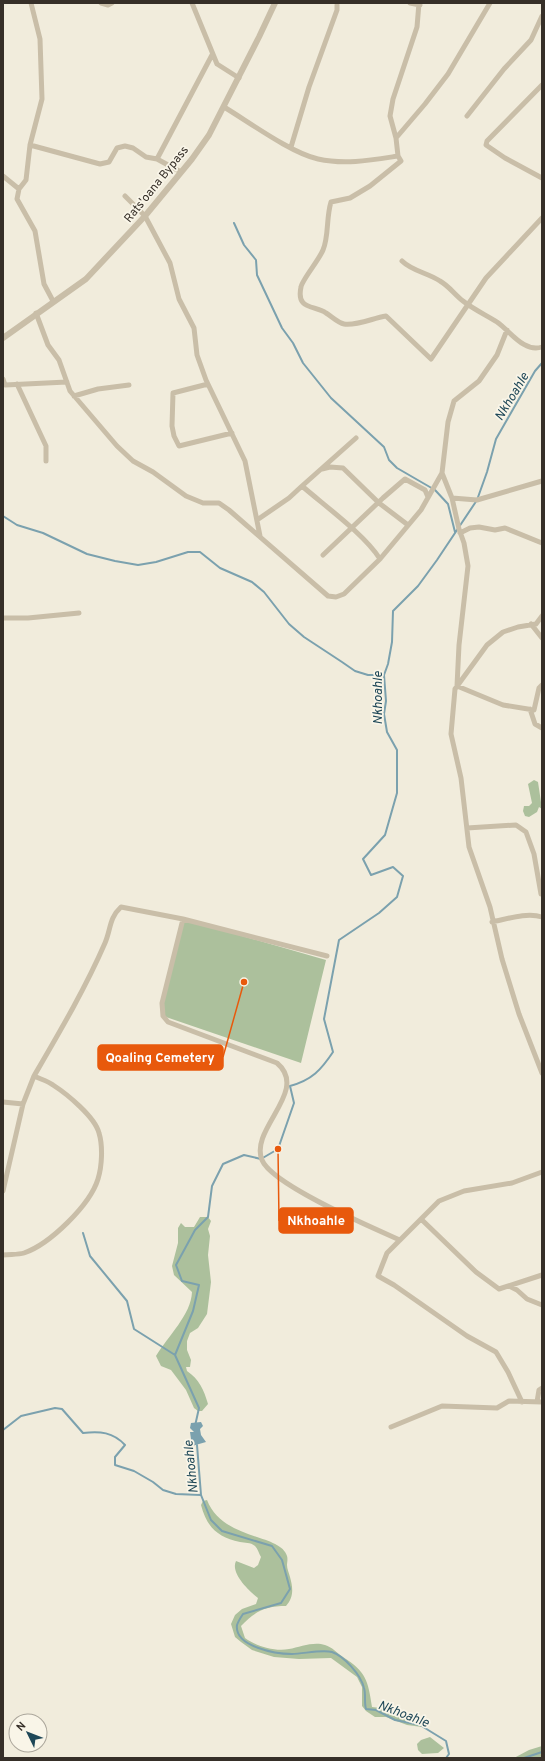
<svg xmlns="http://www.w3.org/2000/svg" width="545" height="1761" font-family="Overpass,sans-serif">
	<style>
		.green { fill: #acc09c }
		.water { fill: #7ba1ae }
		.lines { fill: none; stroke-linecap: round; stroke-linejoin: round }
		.stream { stroke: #7ba1ae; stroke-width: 2 }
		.minor { stroke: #c9bea8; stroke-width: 5 }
		.tertiary { stroke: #c9bea8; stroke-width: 6 }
		.labels { text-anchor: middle; stroke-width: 3.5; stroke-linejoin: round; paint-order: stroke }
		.street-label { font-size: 12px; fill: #362f28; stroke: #f9f5e8 }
		.water-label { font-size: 13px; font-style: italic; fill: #1e4757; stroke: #f9f5e8 }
		.leader { fill: none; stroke: #e8590c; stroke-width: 1.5 }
		.callout-dot { fill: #e8590c; stroke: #f9f5e8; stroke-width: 1.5 }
		.callout { fill: #e8590c; stroke: #e8590c; stroke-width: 1.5 }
		.callout-label { font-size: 13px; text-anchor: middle; font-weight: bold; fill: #fff }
	</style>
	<rect width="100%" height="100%" fill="#f1ecdc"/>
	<path class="green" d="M534,780L538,782L542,809L539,807L537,812L529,817L525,816L523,811L524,806H529L532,803L528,784Z
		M183,919L326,960L301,1063L163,1016L162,1003Z
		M200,1217H208L211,1221L208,1229L210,1236L208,1255L211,1282L207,1314L198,1328L190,1333L187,1341V1350L191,1360L190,1367H186L187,1371C199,1379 204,1390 208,1404L202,1411H198L194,1408L186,1390L171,1370L161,1366L156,1356C168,1336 191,1315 192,1292L174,1275L172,1266L178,1243V1228L181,1223L185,1227H194Z
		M207,1500C223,1541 280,1533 287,1556C288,1559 287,1563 287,1565C287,1569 289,1573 290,1577C293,1588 294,1597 286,1606C266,1606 255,1611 241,1626L245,1638C256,1646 275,1652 289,1649C300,1647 314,1641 325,1645C332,1647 337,1653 343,1657C366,1672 368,1680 372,1707L397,1710L421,1722L422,1727L407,1725L386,1717H375L366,1711L362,1706V1687L357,1677L331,1658L299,1659L274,1657L252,1650L241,1642L235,1637L231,1624L235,1615L242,1609L256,1604L258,1598C249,1591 230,1573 236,1561L254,1568L258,1565L261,1557C259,1554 258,1549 255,1546C250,1542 245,1543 240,1542C218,1537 207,1528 201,1505L203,1501Z
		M430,1737L444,1748L438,1753L422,1754L418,1750L417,1744L421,1740Z
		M542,1746V1758H514L529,1750Z"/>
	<path class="water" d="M201,1422L203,1426L200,1429L201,1435L206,1442L192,1446L190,1432H194L190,1428L191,1423Z"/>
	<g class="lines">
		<path class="stream" d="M234,223L244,245L256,260L257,275L282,328L293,343L303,363L331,398L384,447L389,460L397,468L435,490L448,504L455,532
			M3,516L17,525L43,533L87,554L115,561L138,565L156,562L188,552H200L220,568L252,582L264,592L289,624L304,637L342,662L355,671L368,675H384
			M83,1233L90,1256L127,1301L134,1329L175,1355
			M195,1426L199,1408L175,1355L193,1311L199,1285L182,1281L176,1265L195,1230L208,1217L212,1186L223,1164L244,1155L261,1159L278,1149L294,1103L290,1086C312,1080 321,1070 333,1052L324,1019L339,940L379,913L397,897L403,876L393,867L371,875L363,859L385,835L397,793V750L387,732L384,714L386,701L384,675L388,664L392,642L393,611L418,586L437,560L477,500L487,472L496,439L535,371L542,363
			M3,1430L21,1416L55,1408L62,1409L83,1433C100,1431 113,1432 125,1445L115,1457V1465L134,1471L153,1482L163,1490L176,1494L201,1495
			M197,1445L201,1495L211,1520L222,1531L272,1546L282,1560L290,1589L281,1603L243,1614C241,1617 238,1622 237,1625C234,1647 277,1654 292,1654C303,1654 322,1649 332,1652C344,1656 361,1675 364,1688C366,1694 364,1702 366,1709L376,1710L395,1720L420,1725L446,1741L449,1754L446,1758
			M524,1758L542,1752"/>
		<path class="minor" d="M101,3L108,5L112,3
			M192,3L217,64L239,78
			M410,3L420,5
			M542,85L487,141L486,145L505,158L542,178
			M224,107C249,122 291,153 318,159C345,165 372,160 398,156L396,138L425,104L448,74L490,3
			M467,116L504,69L531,40L542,16
			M396,138L390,116L393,99L417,27L419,3
			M30,145L100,164L109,162L117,148L125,146L133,148L146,157L157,159L181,172
			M291,147L309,87L337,10V5
			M398,156L401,161L370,186L350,198L331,202C326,218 329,236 323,250C319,260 302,280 301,287C296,310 314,305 326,313C331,316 338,323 344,324C357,326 373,318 386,316L431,359L486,278L542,218
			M157,159L212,55
			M3,176L19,189L17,199L35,231L44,284L53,301
			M19,189L26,180L30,145L42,99L40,39L31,3
			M125,196L145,216L170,263L179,299L194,328L197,355L206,380L245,461L260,536
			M402,261C412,271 428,273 440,281C449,286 455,295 463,301C473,309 486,315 497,322C510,331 524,353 542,347
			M36,313L48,345L59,360L70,391L117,446L133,461L153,472L186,496L203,503H219L229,510L328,596L336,597L344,594L380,559L421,510L442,473
			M507,330L497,355L479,381L454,401L448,422L442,473L452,498L459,529L464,543L468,566L459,645L457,686L503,705L534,710L539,688L542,685
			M3,379L5,385L67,382
			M17,384L46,446V461
			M208,384L173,393L172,426L174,436L179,446L232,433
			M74,396L98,389L129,385
			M322,469L330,467L343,468L379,503L408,525
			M302,486L356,438
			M452,498L477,500L542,481
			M257,520L289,498L302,486C325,506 365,535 380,559
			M460,533L470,528L479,527L495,530L505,528L542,543
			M323,555L383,498L405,479L425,490L428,497
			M542,616L536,624L518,627L503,632L487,645L455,689L451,734L461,778L469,847L490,907L502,959L519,1014L542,1073
			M3,618H28L79,613
			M531,624L542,638
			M530,709L535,724L542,728
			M467,828L516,825L526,832L534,854L541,894
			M183,919L162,1003L163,1016L168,1022L277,1063C310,1091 249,1129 262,1160C272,1185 373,1228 400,1240
			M492,922C507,919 527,912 542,917
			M3,1102L23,1104
			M3,1191L23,1104L34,1076C59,1033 85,989 105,943C111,929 109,918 121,907L183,919L327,956
			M421,1219L476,1272L499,1289L542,1275
			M3,1255C10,1254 18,1255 24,1253C50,1244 90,1205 98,1179C102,1166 103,1146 99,1133C95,1117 67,1094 53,1085C48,1081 40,1079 34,1076
			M509,1286L517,1290L527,1299L542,1305
			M522,1402L508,1372L496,1352L467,1336L394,1285L378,1276L387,1253L439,1201L464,1191L512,1183L542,1172
			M537,1402L539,1390L542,1388
			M391,1427L442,1406L497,1408L509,1401L542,1402"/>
		<path class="tertiary" d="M3,338L86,279L145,216L192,159L209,135L259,37L275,3"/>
	</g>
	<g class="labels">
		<g class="street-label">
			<text transform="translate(156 184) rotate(-51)" y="4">Rats'oana Bypass</text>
		</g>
		<g class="water-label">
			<text transform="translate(511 396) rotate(-59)" y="5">Nkhoahle</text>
			<text transform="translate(377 698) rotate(-90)" y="5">Nkhoahle</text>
			<text transform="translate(190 1467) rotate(-96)" y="5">Nkhoahle</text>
			<text transform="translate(404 1713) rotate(21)" y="5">Nkhoahle</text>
		</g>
	</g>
	<path class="leader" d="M244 982L223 1057M278 1149L279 1221"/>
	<g class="callout-dot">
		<circle cx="244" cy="982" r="4"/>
		<circle cx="278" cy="1149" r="4"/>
	</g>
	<g class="callout">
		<rect x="98" y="1045" width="125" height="25" rx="4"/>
		<rect x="279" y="1208" width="74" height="25" rx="4"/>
	</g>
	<g class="callout-label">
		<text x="160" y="1062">Qoaling Cemetery</text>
		<text x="316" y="1225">Nkhoahle</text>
	</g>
	<rect width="545" height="1761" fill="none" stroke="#362f28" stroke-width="8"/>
	<g transform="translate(28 1733) rotate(313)"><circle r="19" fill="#f9f5e8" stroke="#aba69b"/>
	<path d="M0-3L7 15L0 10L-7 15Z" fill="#1e4757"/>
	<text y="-6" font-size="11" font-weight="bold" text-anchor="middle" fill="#362f28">N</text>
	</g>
</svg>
